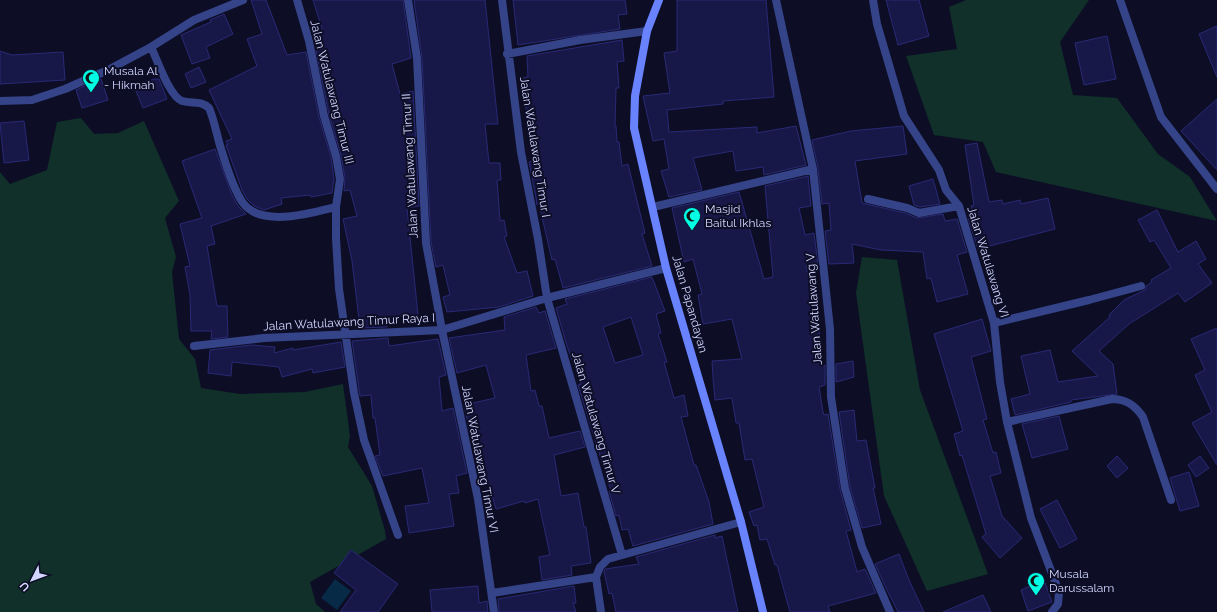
<svg xmlns="http://www.w3.org/2000/svg" width="1217" height="612" font-family="Raleway,sans-serif">
	<style>
		.green { fill: #103029 }
		.water { fill: #072a46 }
		.building { fill: #181848; stroke: #292976; fill-rule: evenodd }
		.lines { fill: none; stroke-linecap: round; stroke-linejoin: round }
		.street { stroke: #354388; stroke-width: 8 }
		.secondary { stroke: #6983ff; stroke-width: 8 }
		.labels { text-anchor: middle; stroke-width: 4; stroke-linejoin: round; paint-order: stroke }
		.poi-label { font-size: 12px; fill: #d2d6ff; stroke: #0d0e26; text-anchor: start }
		.street-label { font-size: 12px; fill: #d2d6ff; stroke: #0d0e26 }
	</style>
	<rect width="100%" height="100%" fill="#0d0e26"/>
	<path class="green" d="M966,0H1089L1060,42L1073,95L1117,98L1158,154L1190,177L1217,221L996,172L983,142L934,135L906,56L957,49L949,7Z
		M81,118L94,134L118,133L144,121L179,201L165,218L176,257L172,272L179,339L195,359L201,388L240,394L305,392L343,384L350,436L348,447L372,486L385,531L386,539L310,582L316,604L325,612H0V172L10,184L47,170L57,122Z
		M862,257L897,260L920,390L988,574L927,591L884,496L856,293Z"/>
	<path class="water" d="M335,579L351,591L337,610L321,598Z"/>
	<path class="building" d="M251,0H266L287,55L306,52L319,117L331,157L334,179L332,193L311,197L310,195L281,198L282,204L264,210L254,206L247,199L242,190L226,145H228L226,141L232,139L209,90L257,66L247,39L262,34Z
		M313,0H403L411,58L392,64L400,94L413,91L419,206L407,208L418,315L386,318L387,327L360,328L352,261L343,219L357,216L350,190L344,191L345,178L341,155L329,115L316,50L321,49L319,33L323,32Z
		M414,0H485L498,124H485L489,163H500L501,180H497L500,221L504,220L507,236L504,237L517,273L527,271L533,296L499,307L447,312L443,297L450,295L443,265L436,267L431,242L422,58Z
		M513,0H625L627,14L618,15L620,29L518,45Z
		M677,0H766L774,97L723,101V104L667,110L669,132L757,127V133L796,126L806,165L764,175L763,167L736,171L733,151L693,158L702,190L669,197L661,171L669,169L664,139L653,141L643,96L670,93L664,53L677,51Z
		M886,0H919L929,36L898,45Z
		M224,14L233,34L206,47L210,58L192,64L181,35L211,22L210,20Z
		M1217,26V77L1199,34Z
		M1107,36L1116,79L1084,85L1075,43Z
		M622,40L624,61L617,62L619,88H616L615,126H616L617,142H619L622,166L628,164L645,233L642,234L652,266L563,288L555,259L552,260L539,204L537,205L536,198L529,162L533,161L522,78L528,77L527,56Z
		M0,51L12,55L63,52L65,80L0,84Z
		M199,67L206,82L191,88L185,74Z
		M101,79L108,100L82,108L76,90Z
		M154,79H159L167,99L143,108L134,86Z
		M1217,99V170L1181,131Z
		M24,121L29,160L4,163L0,123Z
		M903,126L907,154L855,161L862,203L905,213L917,218L943,214L945,221L957,219L967,252L957,255L968,294L937,302L931,278L927,279L923,252L881,250L852,244L854,263L829,264L825,231L831,230L829,203L822,204L818,168L812,140L851,131Z
		M977,143L989,202L1002,200L1003,204L1020,200L1021,204L1048,198L1055,229L978,249L968,218L974,217L971,206L974,205L965,145Z
		M215,149L232,195L238,206L246,214L211,226L215,244L207,246L217,306H227L228,337L211,339L212,331H191L190,295L185,267L190,266L180,224L202,218L182,161Z
		M808,176L811,206L799,208L805,235L814,233L818,265L806,266L820,337L822,366L825,365V385L819,387L823,412L824,415L828,414L840,489L851,530L846,531L857,572L865,569L876,593L828,606L830,612H790L777,565H775L767,539L760,540L757,525L754,526L749,512L764,507L752,459L745,460L739,423H736L732,398L715,400L713,378L712,361L742,359L732,319L703,324L698,295L702,294L693,259L684,262L672,208L739,192L764,279L773,277L765,186Z
		M933,179L940,204L920,207L914,205L909,186Z
		M1157,210L1178,252L1196,241L1206,259L1198,264L1212,283L1185,302L1178,293L1129,324L1099,351L1113,364L1117,394L1071,400V402L1015,415L1011,399L1030,394L1021,356L1050,350L1058,382L1098,376L1072,351L1110,317L1109,315L1124,300L1145,290L1146,286L1152,282L1151,280L1171,268L1154,240L1150,242L1138,220Z
		M652,277L665,311L656,314L661,333L658,334L667,362H664L674,398L684,395L688,416L681,417L694,465H696L709,502L713,524L633,546L628,529L622,530L619,515L616,516L609,491H611L578,385L581,384L567,346L556,308L567,304L565,299ZM631,317L643,355L615,363L603,327Z
		M536,307L539,313L545,311L556,348L526,355L531,391L535,390L539,406H542L549,438L580,431L585,447L554,455L561,496L578,493L584,527H586L591,563L571,566L572,575L542,580L539,557L550,555L538,499L525,503L524,501L496,509L484,469L478,470L464,405L495,398L486,365L457,373L449,338L505,330L504,317Z
		M982,319L991,351L971,357L987,419L983,420L993,453L996,452L1001,473L990,476L1002,516L1022,538L1000,558L982,537L986,534L962,455L960,456L954,434L963,431L934,334Z
		M1217,328V465L1192,423L1212,412L1195,375L1205,370L1191,339Z
		M388,338L389,346L438,339L446,375L439,377L442,411L453,408L467,473L456,476L459,493L449,494L454,526L409,533L405,506L429,503L422,468L383,476L375,456L380,455L375,418H373L371,395L360,396L352,341Z
		M341,342L345,367L313,373L312,369L282,377L279,367L232,362L231,376L208,373L210,350L251,345L275,347L274,353L293,348V350Z
		M853,361L854,377L836,382V364Z
		M854,410L857,441L866,440L875,488H873L881,524L862,528L850,487L839,412Z
		M1059,416L1068,449L1032,458L1022,424Z
		M1117,456L1128,468L1117,478L1107,466Z
		M1200,456L1209,468L1196,477L1188,465Z
		M1189,472L1199,506L1180,511L1170,478Z
		M1057,500L1077,539L1060,548L1040,509Z
		M715,535V538L722,536L738,612H616L612,593L609,594L604,572L605,569L639,564L636,557Z
		M351,550L398,584L378,612H340L356,590L334,573Z
		M899,554L909,580L924,612H898L887,590L875,564Z
		M1044,580L1052,602L1028,611L1021,590Z
		M478,586L479,603L487,601L488,612H432L430,590Z
		M574,586L576,603H573L576,612H499L498,599Z
		M983,595L991,612H943Z"/>
	<g class="lines">
		<path class="street" d="M297,0L309,41L324,116L336,156L340,179L336,207V238L339,289L354,393L364,440L398,535
			M408,0L417,58L426,243L442,330L478,499L494,612
			M502,0L521,152L538,239L547,298L622,555
			M776,0L813,169L830,329L831,397L845,488L862,547L890,612
			M873,0L877,24L904,116L939,170L946,190L959,206L994,323L1000,382L1007,422L1031,518L1059,592L1058,604L1052,612
			M1120,0L1161,117L1217,189
			M151,47C157,59 169,96 182,101C193,104 200,100 209,108C215,122 217,137 222,152C226,165 235,192 243,203C261,228 312,213 336,207
			M507,54L580,40L647,31
			M0,101L32,100L65,89L108,70L151,47L194,20L243,0
			M868,199L907,208L919,213L959,206
			M653,207L813,169
			M994,323L1089,300L1141,286
			M194,346L264,338L442,330L547,298L666,268
			M1007,422L1112,399C1126,399 1135,405 1143,417L1171,500
			M596,577L601,612
			M492,593L596,577L600,567L608,559L741,522"/>
		<path class="secondary" d="M659,0L647,31L635,96L634,128L666,268L741,522L763,612"/>
	</g>
	<defs>
		<symbol id="mosque-pin" viewBox="-11 -11 22 30"><path d="M0 17L-7.5 6A9.5 9.5 0 1 1 7.5 6Z" fill="#00fde4" stroke="#0d0e26"/><path d="M3.5-4.9A6 6 0 1 0 3.5 4.9A5 5 0 1 1 3.5-4.9Z" fill="#111"/></symbol>
	</defs>
	<g fill-rule="evenodd">
		<use href="#mosque-pin" x="81" y="68" width="20" height="27"/>
		<use href="#mosque-pin" x="682" y="206" width="20" height="27"/>
		<use href="#mosque-pin" x="1026" y="571" width="20" height="27"/>
	</g>
	<g class="labels">
		<g class="poi-label">
			<text x="104" y="75">Musala Al<tspan x="104" dy="14">- Hikmah</tspan></text>
			<text x="705" y="213">Masjid<tspan x="705" dy="14">Baitul Ikhlas</tspan></text>
			<text x="1049" y="578">Musala<tspan x="1049" dy="14">Darussalam</tspan></text>
		</g>
		<g class="street-label">
			<text transform="translate(332 92) rotate(76)" y="4">Jalan Watulawang Timur III</text>
			<text transform="translate(535 147) rotate(81)" y="4">Jalan Watulawang Timur I</text>
			<text transform="translate(410 166) rotate(-93)" y="4">Jalan Watulawang Timur II</text>
			<text transform="translate(988 262) rotate(73)" y="4">Jalan Watulawang VI</text>
			<text transform="translate(690 304) rotate(74)" y="4">Jalan Papandayan</text>
			<text transform="translate(814 309) rotate(-94)" y="4">Jalan Watulawang V</text>
			<text transform="translate(349 322) rotate(-3)" y="4">Jalan Watulawang Timur Raya I</text>
			<text transform="translate(596 423) rotate(74)" y="4">Jalan Watulawang Timur V</text>
			<text transform="translate(480 459) rotate(79)" y="4">Jalan Watulawang Timur VI</text>
		</g>
	</g>
	<g transform="translate(32 580) rotate(228)" stroke="#0d0e26" stroke-width="3" paint-order="stroke">
	<path d="M0-3L7 15L0 10L-7 15Z" fill="#d2d6ff"/>
	<text y="-6" font-size="11" font-weight="bold" text-anchor="middle" fill="#d2d6ff">U</text>
	</g>
</svg>
